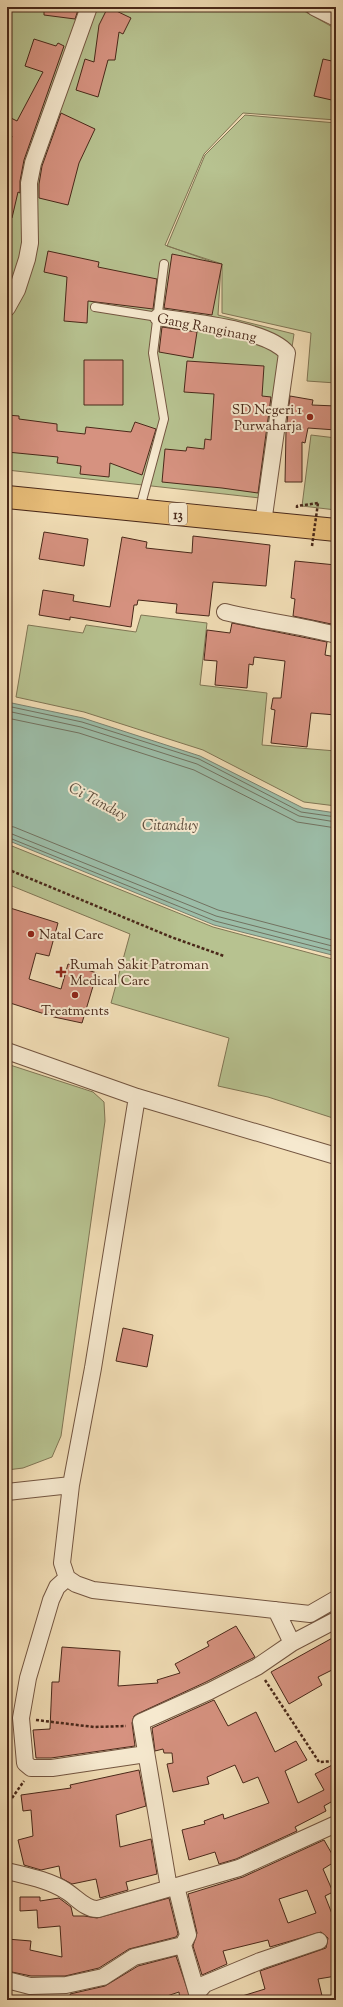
<svg xmlns="http://www.w3.org/2000/svg" width="343" height="2007" font-family="'Sorts Mill Goudy',serif">
	<style>
		.green { fill: #b7c290; stroke: #807554 }
		.water { fill: #9cbda8; stroke: #7b816f }
		.lines { fill: none; stroke-linecap: round; stroke-linejoin: round }
		.shore { stroke: #727260; stroke-width: 1 }
		.building { fill: #d69280; stroke: #492819; fill-rule: evenodd }
		.lane-casing { stroke: #735540; stroke-width: 10 }
		.street-casing { stroke: #735540; stroke-width: 18 }
		.highway-casing { stroke: #492819; stroke-width: 24 }
		.path { stroke: #492819; stroke-width: 2.5; stroke-dasharray: 3 2; stroke-linecap: butt }
		.lane { stroke: #f6e9cf; stroke-width: 8 }
		.street { stroke: #f6e9cf; stroke-width: 16 }
		.highway { stroke: #e8be7a; stroke-width: 22 }
		.path-bridge { stroke: #492819; stroke-width: 2.5; stroke-dasharray: 3 2; stroke-linecap: butt }
		.poi-dot { fill: #8f2418; stroke: #f6e9cf; stroke-width: 1.5 }
		.labels { text-anchor: middle; stroke-width: 4; stroke-linejoin: round; paint-order: stroke }
		.shield { fill: #f6e9cf; stroke: #7d6250; stroke-width: 1 }
		.shield-label { font-size: 13px; font-weight: bold; fill: #492819 }
		.street-label { font-size: 14px; fill: #492819; stroke: #f6e9cf }
		.poi-label { font-size: 14px; fill: #492819; stroke: #f6e9cf; text-anchor: start }
		.water-label { font-size: 15px; font-style: italic; fill: #5e4d3d; stroke: #f6e9cf }
	</style>
	<rect width="100%" height="100%" fill="#f1ddb5"/>
	<filter id="stains"><feTurbulence type="fractalNoise" baseFrequency=".005" numOctaves="4"/><feColorMatrix values="0 0 0 0 .2 0 0 0 0 .09 0 0 0 0 .02 0 0 0 .5 -.17"/></filter>
	<radialGradient id="worn" r=".72"><stop offset=".6" stop-color="#630" stop-opacity="0"/><stop offset="1" stop-color="#630" stop-opacity=".3"/></radialGradient>
	<path class="green" d="M7,7H297L336,29V120L243,113L204,154L165,245L221,265L218,315L294,334L269,499L7,470Z
		M245,115L336,123V383L307,381L311,333L222,313V264L167,246L205,155Z
		M311,435L336,438V510L302,506Z
		M141,615L207,623L200,685L267,693L262,745L336,751V806L304,802L203,750L84,712L16,697L28,625L83,633L86,625L136,632Z
		M7,844L213,927L336,960V1119L268,1097L218,1086L229,1038L111,1003L130,934L7,884Z
		M7,1064L93,1092L104,1102L105,1121L61,1436L52,1457L23,1468L7,1470Z"/>
	<path class="water" d="M7,702L83,718L200,756L303,808L336,813V956L214,925L7,840Z"/>
	<g class="lines">
		<path class="shore" d="M7,706L82,722L199,759L301,812L336,817
			M7,711L81,727L197,764L299,816L336,822
			M7,718L79,733L194,770L297,822L336,828
			M7,826L14,827L218,910L336,941
			M7,832L216,916L336,947
			M7,837L215,921L336,952"/>
	</g>
	<path class="building" d="M44,7H79L75,19L44,15Z
		M108,7L131,18L123,34L119,32L115,60H108L98,97L76,90L85,59L94,62L99,25Z
		M34,39L56,46L58,43L64,46L24,160L20,181V193L18,192L12,218H7V153L12,136L7,134V124L9,117L17,121L43,72L25,66Z
		M323,59L336,62V101L314,96Z
		M61,113L95,129L79,163L68,205L39,198V184L42,166Z
		M48,251L99,262L98,267L157,279L153,309L88,301L87,323L64,321L67,277L44,272Z
		M172,254L222,264L212,315L164,308Z
		M162,327L197,332L193,358L159,352Z
		M84,360H123V405H84Z
		M187,361L264,366L262,396L271,397L258,493L222,488L162,482L165,449L186,451L187,447L204,449L205,439L211,440L214,394L184,392Z
		M290,396L313,400L312,405L336,406V430L308,428L305,443L302,442V482H285L286,431Z
		M7,415L19,416V419L57,424V431L85,434L86,427L131,432L135,422L156,429L142,475L110,463L109,477L80,474L81,466L57,463L58,457L7,452Z
		M44,532L88,539L84,566L39,559Z
		M193,536L270,545L266,586L213,582L209,616L176,613L177,604L138,600L137,605H134L131,627L70,617V620L39,615L43,590L74,595L73,601L110,607L122,537L147,542L146,548L192,553Z
		M295,561L336,565V625L293,616L295,599L291,598Z
		M232,623L327,642L325,655L336,657V715L311,713L307,747L271,743L275,710L271,709L273,698H281L285,661L254,657L253,665L249,664L247,688L215,685L217,661L204,660L207,630L230,633Z
		M7,907L58,923L49,956L36,953L29,979L61,989L68,964L97,973L82,1023L54,1017L7,1002Z
		M123,1328L153,1335L147,1367L116,1361Z
		M236,1626L255,1657L206,1682L137,1714L134,1716L132,1723L135,1746L51,1758H36L33,1730L50,1729L52,1682H59L62,1647L120,1651L118,1686L158,1683L157,1680L180,1673L175,1664L209,1646L207,1642Z
		M336,1636V1668L318,1677L322,1685L289,1704L271,1672Z
		M214,1700L228,1726L256,1712L275,1752L296,1741L307,1760L285,1771L298,1803L324,1790L315,1774L336,1763V1812L331,1802L324,1806L326,1811L295,1827L297,1831L236,1859L219,1864L215,1852L189,1860L182,1830L205,1824L204,1821L223,1814L224,1819L269,1803L258,1777L243,1783L235,1765L207,1777L209,1784L173,1792L167,1764L173,1763L172,1753H164L163,1749L155,1751L152,1728Z
		M139,1770L146,1806L116,1815L120,1847L151,1839L157,1874L126,1882L128,1890L100,1898L96,1879L72,1884L61,1878L59,1866L41,1870L24,1865L18,1840L33,1836L31,1810L23,1811L21,1795L71,1788L70,1785Z
		M324,1840L336,1861L323,1869L333,1892L325,1896L336,1924V1976L318,1979L323,2000H239V1997L265,1989L260,1971L326,1948L328,1938L321,1932L270,1947L268,1940L223,1951L227,1964L202,1975L193,1946L197,1933L188,1894L243,1877ZM307,1890L316,1913L288,1923L279,1899Z
		M20,1897H40V1901L59,1898L71,1907L73,1916H84L97,1918L169,1898L178,1934L176,1937L129,1949L99,1968L65,1976H31L7,1971V1939L31,1941L30,1950L62,1957L60,1926L38,1928L37,1910L20,1911Z
		M176,1956L191,2000H180L179,1992L155,2000H72L70,1994L105,1986L138,1966Z"/>
	<g class="lines">
		<defs>
			<path id="lane" d="M95,307L158,317
				M140,508L164,419L153,353L164,264"/>
			<path id="street" d="M314,7L336,18
				M7,308L17,290L27,259L30,243L29,183L33,163L89,7
				M158,317C189,322 268,329 287,353L263,523
				M225,612C261,621 299,625 336,635
				M7,1051L137,1097L336,1156
				M137,1097L93,1368L71,1485L62,1563L67,1578L76,1584L93,1590L310,1614L336,1599
				M7,1492L71,1485
				M67,1578L57,1587L51,1600L28,1678L21,1718L25,1763L31,1768H52L146,1754
				M276,1610L292,1643L336,1620
				M7,1871C27,1876 49,1880 66,1891C76,1897 86,1910 98,1909L239,1868L336,1824
				M176,1886L188,1935L183,1945L197,1993L205,1984L260,1961L319,1941
				M169,1888L141,1722L210,1691L257,1667L292,1643
				M7,1980L30,1986L66,1985L103,1977L134,1957L183,1945"/>
			<path id="highway" d="M7,497L336,530"/>
		</defs>
		<use href="#lane" class="lane-casing"/>
		<use href="#street" class="street-casing"/>
		<use href="#highway" class="highway-casing"/>
		<path class="path" d="M297,508V506L318,503
			M7,869L171,937L224,956
			M265,1680L319,1762L336,1761
			M36,1720L94,1727L126,1726
			M7,1798H12L24,1781"/>
		<use href="#lane" class="lane"/>
		<use href="#street" class="street"/>
		<use href="#highway" class="highway"/>
		<path class="path-bridge" d="M312,546L318,503"/>
	</g>
	<g class="poi-dot">
		<circle cx="310" cy="417" r="4"/>
		<circle cx="31" cy="934" r="4"/>
		<path d="M59 966h4v4h4v4h-4v4h-4v-4h-4v-4h4z"/>
		<circle cx="75" cy="995" r="4"/>
	</g>
	<g class="labels">
		<rect class="shield" x="169" y="503" width="18" height="22" rx="3"/>
		<g class="shield-label">
			<text x="178" y="519">13</text>
		</g>
		<g class="street-label">
			<text transform="translate(207 327) rotate(11)" y="5">Gang Ranginang</text>
		</g>
		<g class="poi-label">
			<text x="302" y="414" text-anchor="end">SD Negeri 1<tspan x="302" dy="16">Purwaharja</tspan></text>
			<text x="39" y="939">Natal Care</text>
			<text x="70" y="969">Rumah Sakit Patroman<tspan x="70" dy="16">Medical Care</tspan></text>
			<text x="75" y="1015" text-anchor="middle">Treatments</text>
		</g>
		<g class="water-label">
			<text transform="translate(98 801) rotate(28)" y="5">Ci Tanduy</text>
			<text x="170" y="830">Citanduy</text>
		</g>
	</g>
	<rect width="343" height="2007" fill="none" stroke="#f1ddb5" stroke-width="24"/>
	<rect x="8" y="8" width="327" height="1991" fill="none" stroke="#492819" stroke-width="2"/>
	<rect x="12" y="12" width="319" height="1983" fill="none" stroke="#492819"/>
	<rect width="100%" height="100%" filter="url(#stains)"/>
	<rect width="100%" height="100%" fill="url(#worn)"/>
</svg>
